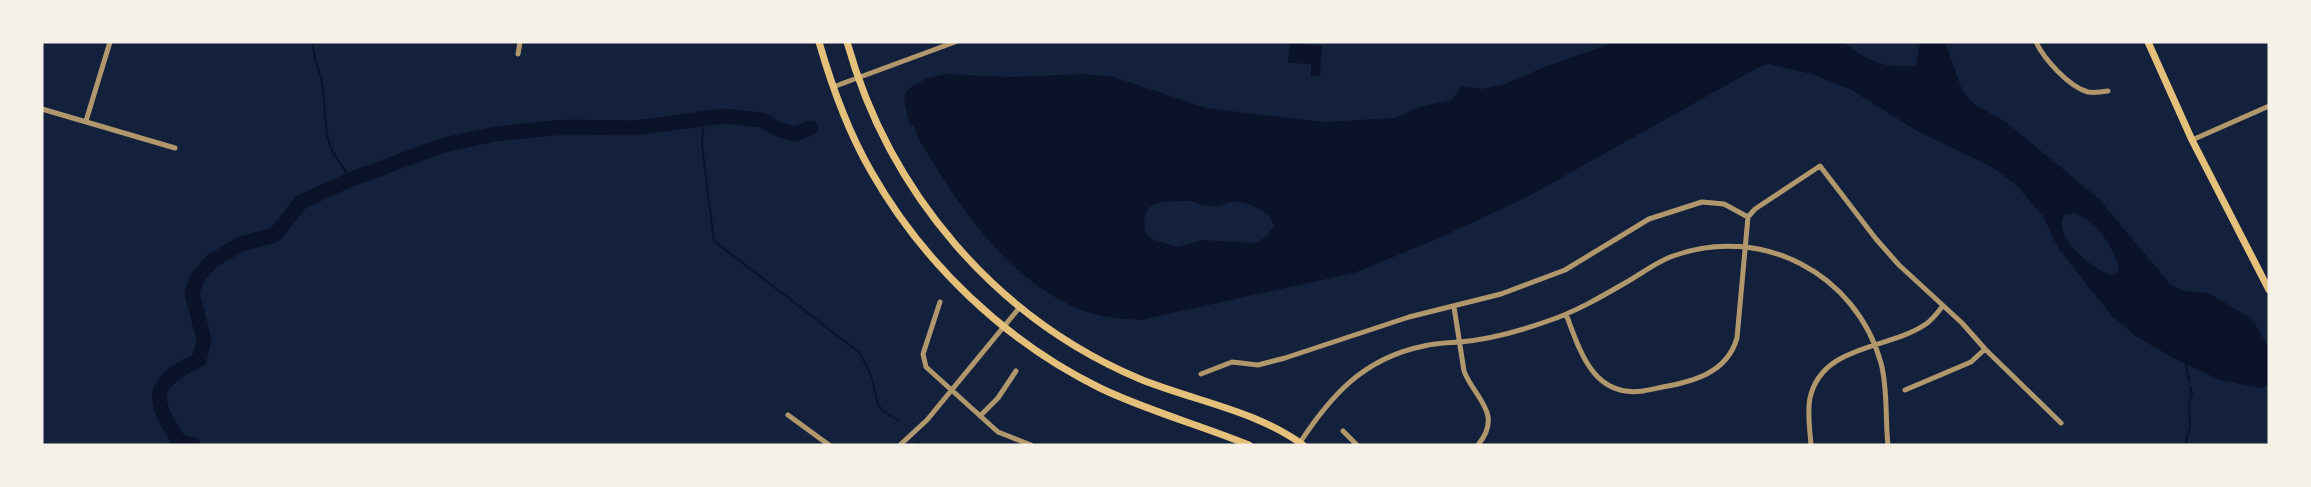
<svg xmlns="http://www.w3.org/2000/svg" width="2311" height="487" font-family="'DM Sans',sans-serif">
	<style>
		.water { fill: #0b132b; fill-rule: evenodd }
		.lines { fill: none; stroke-linecap: round; stroke-linejoin: round }
		.stream { stroke: #0b132b; stroke-width: 2 }
		.river { stroke: #0b132b; stroke-width: 15 }
		.minor { stroke: #b1986c; stroke-width: 5 }
		.secondary { stroke: #e5c07b; stroke-width: 7 }
	</style>
	<rect width="100%" height="100%" fill="#14213d"/>
	<path class="water" d="M1290,42L1322,46L1320,76H1311V64L1288,63Z
		M1615,42H1844C1863,61 1890,70 1916,65L1920,42H1945L1962,90L1974,104L2006,122L2099,199L2170,284L2183,291L2209,293L2244,314L2255,324L2269,348V386L2261,388L2220,380L2175,359L2137,337L2112,316L2058,248L2044,218L2017,186L1994,168L1917,131L1850,89L1812,74L1777,66L1768,64L1757,68L1529,196L1437,239L1354,273L1141,320C1119,319 1093,316 1074,307C1002,274 957,203 918,138L914,126L909,123L904,98L907,90L927,78L947,74L1009,77L1084,74L1114,77L1206,108L1322,122L1395,118L1420,107L1452,100L1462,86L1481,89L1505,84L1542,68ZM1191,201C1199,205 1210,207 1219,206C1224,205 1228,202 1232,202C1248,201 1270,210 1274,226L1266,237L1256,243L1203,240L1178,247L1154,240L1145,232C1139,197 1166,202 1191,201ZM2075,213C2098,225 2111,242 2119,267L2117,272L2111,275C2092,270 2052,236 2064,215Z"/>
	<g class="lines">
		<path class="stream" d="M313,42C312,56 318,65 321,78C326,99 323,135 333,152C338,163 346,167 349,180
			M704,119L702,145L714,241L860,353C864,362 870,370 872,379C880,405 871,405 898,420
			M2186,364L2189,381
			M917,442L919,445
			M2187,445L2186,441L2190,427L2189,404L2192,394L2190,387"/>
		<path class="river" d="M193,445L179,441C151,399 149,383 199,360L204,340L192,293L197,278L212,261L241,244L275,235L301,202L349,180L444,145L494,134L565,127L636,128L723,116L763,120L779,130L795,134L811,128"/>
		<path class="minor" d="M2036,42C2044,59 2069,87 2088,92C2094,93 2102,92 2108,91
			M518,54L520,42
			M833,87L955,42
			M42,109L175,148
			M86,121L110,42
			M2192,140L2269,106
			M1748,217L1755,209L1820,166L1876,239L1899,265L1962,323L1985,349L2061,423
			M940,302L923,354L926,367L998,432L1031,445
			M1454,307L1464,371C1474,398 1504,413 1478,445
			M1566,314C1580,351 1593,398 1643,391C1680,383 1725,380 1737,338L1748,217
			M1201,374L1232,362L1258,365L1285,358L1409,317L1501,294L1565,270L1649,219L1702,202L1724,204L1748,217
			M1905,390L1971,362L1985,349
			M788,415L829,445
			M980,416L998,398L1016,371
			M1343,431L1357,445
			M1299,444C1331,395 1364,358 1424,346C1436,343 1447,343 1460,342C1490,339 1520,331 1548,321C1575,312 1601,297 1625,283C1641,274 1656,262 1673,256C1761,224 1856,273 1881,363C1888,389 1885,419 1888,445
			M900,445L927,420L1020,307
			M1811,445C1810,430 1807,413 1810,398C1822,344 1888,350 1926,324C1933,319 1937,313 1942,307"/>
		<path class="secondary" d="M819,42C832,87 848,132 872,173C924,264 1006,342 1100,388C1148,411 1200,425 1249,445
			M847,42C889,192 995,318 1140,379C1194,401 1255,410 1303,445
			M2148,42L2192,140L2269,290"/>
	</g>
	<rect width="2311" height="487" fill="none" stroke="#f6f1e7" stroke-width="87"/>
</svg>
